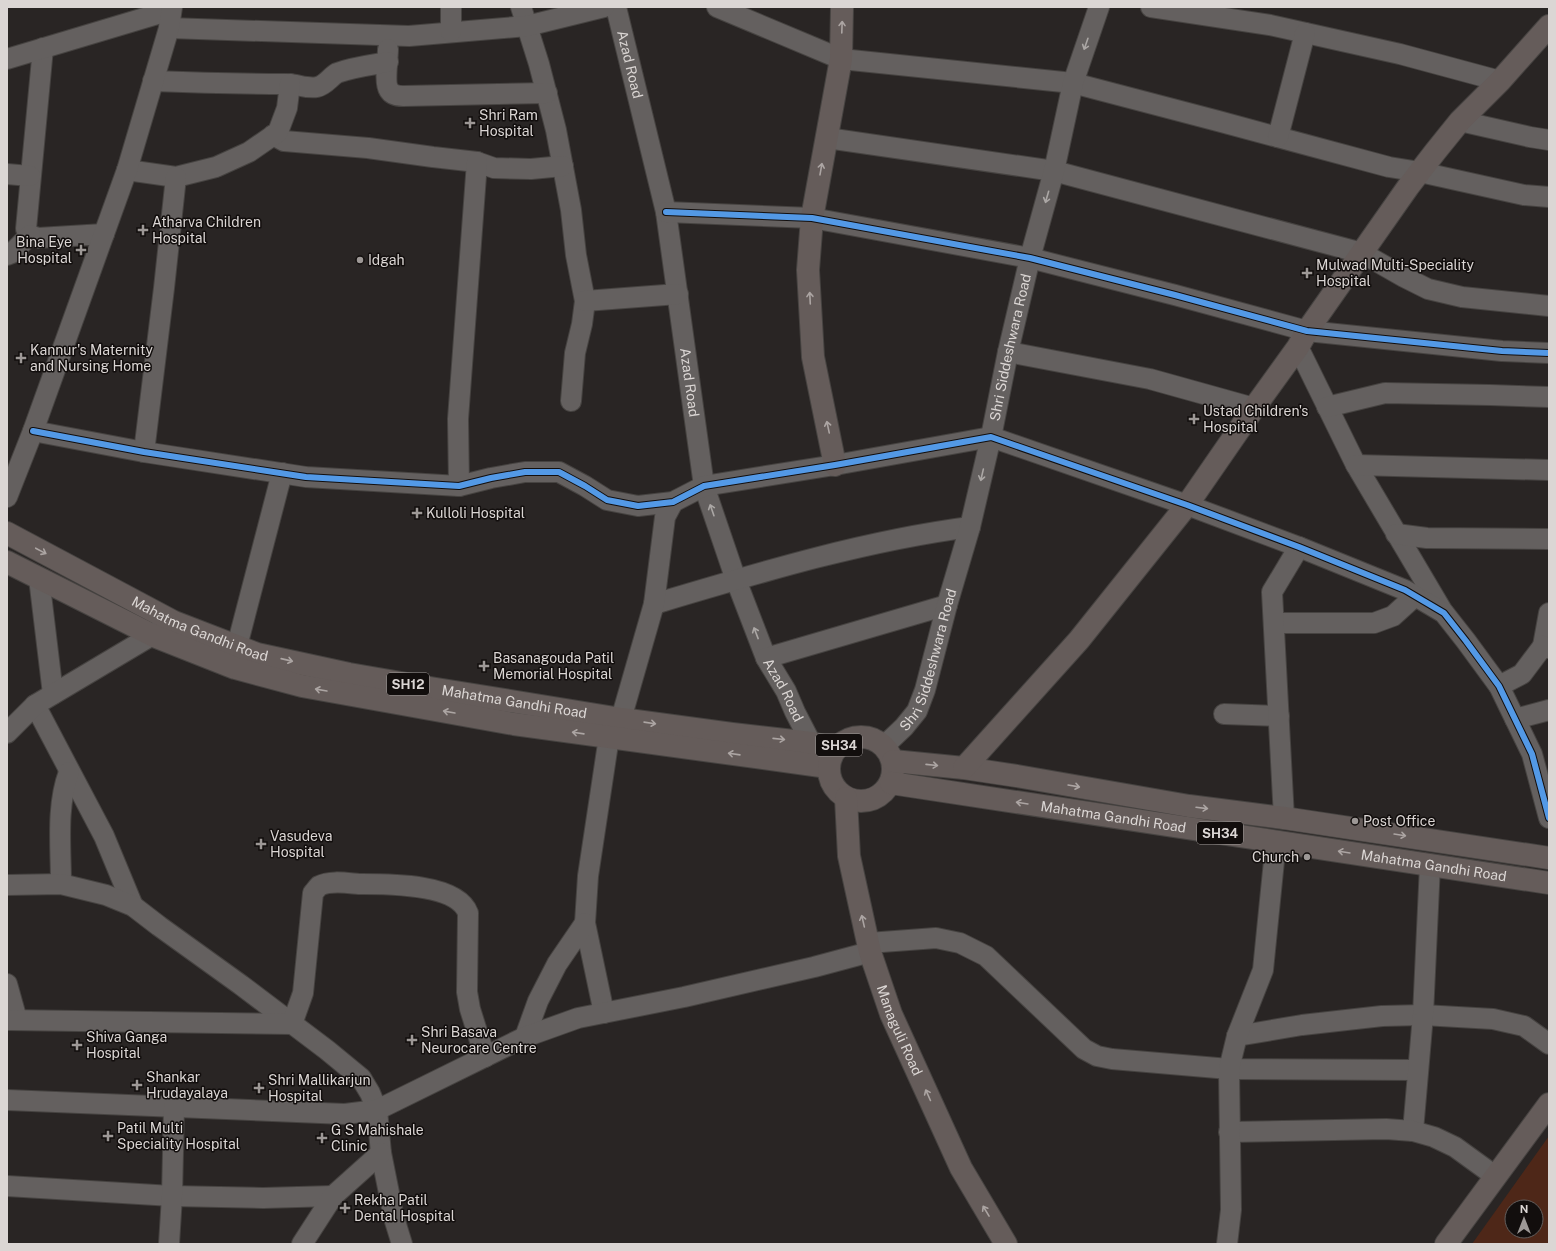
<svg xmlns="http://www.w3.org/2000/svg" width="1556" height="1251" font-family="'Public Sans',sans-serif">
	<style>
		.green { fill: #4e2718; fill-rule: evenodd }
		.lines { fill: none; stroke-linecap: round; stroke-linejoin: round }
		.minor-casing { stroke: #464341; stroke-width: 22 }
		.major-casing { stroke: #464341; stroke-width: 24 }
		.minor { stroke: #64605f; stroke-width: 20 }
		.major { stroke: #655c5a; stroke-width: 22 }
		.cycleway-casing { stroke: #120e0d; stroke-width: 8 }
		.cycleway { stroke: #5399e6; stroke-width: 6 }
		.oneway { stroke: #aca5a3 }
		.oneway2 { stroke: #aba7a5 }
		.poi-dot { fill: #9d9896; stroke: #120e0d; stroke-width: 1.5 }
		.labels { text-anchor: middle; stroke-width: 3; stroke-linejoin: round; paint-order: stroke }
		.shield { fill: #120e0d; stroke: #9f9a98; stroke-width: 1 }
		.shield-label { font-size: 13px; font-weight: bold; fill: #dbd6d4 }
		.street-label { font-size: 14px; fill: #dbd6d4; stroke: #120e0d }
		.poi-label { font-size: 14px; fill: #dbd6d4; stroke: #120e0d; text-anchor: start }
	</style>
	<rect width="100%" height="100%" fill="#292524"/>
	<path class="green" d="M1549,1136V1244H1472ZM1512,1207H1536V1231H1512Z"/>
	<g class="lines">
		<defs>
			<g id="minor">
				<path d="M521,7L539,64L556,130L571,210L576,255L585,301L582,324L575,353L571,401"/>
				<path id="s1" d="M616,7L666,212L704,486L736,580L766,658L786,691L795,712L811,743"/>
				<path d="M717,7L841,59L1073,83L1218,121L1389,167L1420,172L1524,195L1549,197"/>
				<path d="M1151,7L1270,25L1400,54L1500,81"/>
				<path d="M169,28L409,36L527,26L604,7"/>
				<path d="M451,32V7"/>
				<path d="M43,48L26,229L30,235L38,238L104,234"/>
				<path d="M388,49C388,58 384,83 389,90C392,95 398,96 403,96L547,93"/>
				<path d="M7,59L171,10"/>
				<path d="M153,81C198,83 243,84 287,84C297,84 307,89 317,87C326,85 330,77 337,73C353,67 371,65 388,62"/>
				<path d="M1460,121L1530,137L1549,140"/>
				<path d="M273,135L284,141L368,148L433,157L477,162L494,168L531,169L563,166"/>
				<path d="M1278,137L1305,33"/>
				<path d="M827,138L1054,171L1362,253L1404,277L1428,289L1462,297L1549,306"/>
				<path d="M127,170L176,177L216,167L249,152L278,132L287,108L290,84"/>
				<path d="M7,174L30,176"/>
				<path d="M666,212L812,218L1030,258L1175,295L1307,331L1502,351L1549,353"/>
				<path d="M7,255L12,253L30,235"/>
				<path d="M585,301L678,294"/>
				<path d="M1298,347L1356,465L1443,612"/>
				<path d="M1008,352L1150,379L1254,408"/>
				<path d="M1327,407L1385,393L1490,395L1549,397"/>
				<path d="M33,431L144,452L306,477L459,486L491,478L525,472H559L585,486L607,500L638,506L673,502L704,486L835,465L991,437L1187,505L1299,547L1405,590L1444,613L1466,641L1499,686L1532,754L1549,818"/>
				<path d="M144,452L164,288L176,177"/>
				<path d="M1356,465L1549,470"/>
				<path d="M459,486L458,419L477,162"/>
				<path d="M7,497L33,431L127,170L169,28L172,7"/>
				<path d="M1396,534L1427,538L1549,539"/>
				<path d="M39,578L53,694"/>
				<path d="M654,604C758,573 863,541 970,527"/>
				<path d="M1274,623H1374L1393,616L1415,596"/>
				<path d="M237,646L282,473"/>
				<path d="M1543,646L1549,613"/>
				<path d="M766,658L947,605"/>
				<path d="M1499,686L1522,674L1543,646L1549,648"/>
				<path d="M35,705L104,836L133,906"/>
				<path d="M1224,714L1279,716"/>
				<path d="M621,719L654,604L665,517L673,502"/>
				<path d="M1515,719L1549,710"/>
				<path d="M7,733L35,705L166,627"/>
				<path id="s2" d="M884,746L904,727L917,711L925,690L947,605L970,527L991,437L1008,352L1030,258L1054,171L1073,83L1099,7"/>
				<path d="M1284,818L1272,592L1299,547"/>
				<path d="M61,884C61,848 56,806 69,772"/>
				<path d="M7,885L61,884L106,895L133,906L159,926L241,985L327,1050L361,1078L370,1093L377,1110L381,1153L394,1218L402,1244"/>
				<path d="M868,943L936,938L960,943L986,956L1084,1049L1097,1056L1112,1059L1229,1069L1417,1070"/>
				<path d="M7,984L17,1020"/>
				<path d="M604,1013L585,923L588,876L609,737"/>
				<path d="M7,1020L292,1024L303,993L313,893C315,891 317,888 319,886C330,880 347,883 359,884C387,884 457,883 468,913L467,992L470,1009L485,1057"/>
				<path d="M1237,1036L1302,1025L1382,1016L1423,1015L1493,1019L1524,1026L1549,1044"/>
				<path d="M525,1037L538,1001L557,964L585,923"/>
				<path d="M7,1100L345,1114L377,1110L525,1037L578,1018L684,997L814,967L870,952"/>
				<path d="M1413,1131L1423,1015L1430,865"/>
				<path d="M1229,1132L1386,1129L1413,1131L1434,1137L1455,1147L1495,1176"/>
				<path d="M7,1186L172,1196L263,1198L333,1196"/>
				<path d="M169,1244L172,1196L174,1107"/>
				<path d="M302,1244L333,1196L381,1153"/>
				<path d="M1227,1244L1231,1210L1229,1069L1237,1036L1263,970L1276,841"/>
			</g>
			<g id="major">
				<path d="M835,465L813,357L808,270L812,218L841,59L842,7"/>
				<path id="s3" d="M7,533L174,622L257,654L349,674L430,688L621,719L732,734L811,743L835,749"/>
				<path d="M7,562L154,636L235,668L302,686L514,724L828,767"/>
				<circle cx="861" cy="769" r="32"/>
				<path d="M893,761L964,768L1017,776L1189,806L1284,818L1549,858"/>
				<path d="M964,768L1079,640L1187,505L1254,408L1298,347L1307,331L1408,187L1435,152L1460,121L1500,81L1549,26"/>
				<path id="s4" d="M891,783L1549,883"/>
				<path id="s5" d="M846,798L849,856L870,952L891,1014L961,1168L1006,1244"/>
				<path d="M1446,1244L1549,1104"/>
			</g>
		</defs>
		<use href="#minor" class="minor-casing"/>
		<use href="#major" class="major-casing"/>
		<use href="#minor" class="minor"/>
		<use href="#major" class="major"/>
		<defs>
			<path id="cycleway" d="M666,212L812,218L1030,258L1175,295L1307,331L1502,351L1549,353
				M33,431L144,452L306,477L459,486L491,478L525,472H559L585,486L607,500L638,506L673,502L704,486L835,465L991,437L1187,505L1299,547L1405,590L1444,613L1466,641L1499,686L1532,754L1549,818"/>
		</defs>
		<use href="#cycleway" class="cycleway-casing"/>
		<use href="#cycleway" class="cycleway"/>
	</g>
	<defs><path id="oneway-shaft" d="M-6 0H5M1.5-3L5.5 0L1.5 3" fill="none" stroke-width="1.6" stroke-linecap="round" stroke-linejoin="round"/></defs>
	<g class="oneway">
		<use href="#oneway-shaft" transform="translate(842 27) rotate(-88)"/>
		<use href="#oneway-shaft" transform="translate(821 169) rotate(-80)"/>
		<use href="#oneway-shaft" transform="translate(810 298) rotate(-93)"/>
		<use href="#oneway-shaft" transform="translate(828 427) rotate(-102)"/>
		<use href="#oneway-shaft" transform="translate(41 551) rotate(28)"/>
		<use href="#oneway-shaft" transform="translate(287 660) rotate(13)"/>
		<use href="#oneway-shaft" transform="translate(321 690) rotate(-170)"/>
		<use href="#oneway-shaft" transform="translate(449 712) rotate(-170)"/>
		<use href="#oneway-shaft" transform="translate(650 723) rotate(8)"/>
		<use href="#oneway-shaft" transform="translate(578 733) rotate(-172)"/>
		<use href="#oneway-shaft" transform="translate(779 739) rotate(6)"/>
		<use href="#oneway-shaft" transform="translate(734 754) rotate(-172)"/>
		<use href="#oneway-shaft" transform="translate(932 765) rotate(6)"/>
		<use href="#oneway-shaft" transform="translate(1074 786) rotate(10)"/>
		<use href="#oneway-shaft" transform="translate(1022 803) rotate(-171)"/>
		<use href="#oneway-shaft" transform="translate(1202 808) rotate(7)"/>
		<use href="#oneway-shaft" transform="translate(1400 835) rotate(9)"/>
		<use href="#oneway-shaft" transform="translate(1344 852) rotate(-171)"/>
		<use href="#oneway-shaft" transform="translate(863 921) rotate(-103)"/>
		<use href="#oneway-shaft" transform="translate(928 1095) rotate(-114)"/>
		<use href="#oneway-shaft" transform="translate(986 1211) rotate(-121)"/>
	</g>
	<g class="oneway2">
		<use href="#oneway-shaft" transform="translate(1086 44) rotate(109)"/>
		<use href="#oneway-shaft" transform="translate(1047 197) rotate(106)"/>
		<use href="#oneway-shaft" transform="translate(982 475) rotate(103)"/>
		<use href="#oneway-shaft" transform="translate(712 510) rotate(-109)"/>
		<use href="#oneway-shaft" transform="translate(756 633) rotate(-111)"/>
	</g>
	<g class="poi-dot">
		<path d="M468 117h4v4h4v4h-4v4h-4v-4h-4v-4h4z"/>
		<path d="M141 224h4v4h4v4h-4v4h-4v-4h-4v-4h4z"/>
		<path d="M79 244h4v4h4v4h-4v4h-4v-4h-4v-4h4z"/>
		<circle cx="360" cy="260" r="4"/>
		<path d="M1305 267h4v4h4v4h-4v4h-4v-4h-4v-4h4z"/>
		<path d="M19 352h4v4h4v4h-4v4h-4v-4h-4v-4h4z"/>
		<path d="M1192 413h4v4h4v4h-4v4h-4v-4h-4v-4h4z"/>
		<path d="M415 507h4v4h4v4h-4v4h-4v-4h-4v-4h4z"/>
		<path d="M482 660h4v4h4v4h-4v4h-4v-4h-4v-4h4z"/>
		<circle cx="1355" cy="821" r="4"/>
		<path d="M259 838h4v4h4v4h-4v4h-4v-4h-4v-4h4z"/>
		<circle cx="1307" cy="857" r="4"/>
		<path d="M410 1034h4v4h4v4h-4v4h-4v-4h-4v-4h4z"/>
		<path d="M75 1039h4v4h4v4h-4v4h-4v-4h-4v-4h4z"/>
		<path d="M135 1079h4v4h4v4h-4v4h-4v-4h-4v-4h4z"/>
		<path d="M257 1082h4v4h4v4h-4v4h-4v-4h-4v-4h4z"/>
		<path d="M106 1130h4v4h4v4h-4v4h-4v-4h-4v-4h4z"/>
		<path d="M320 1132h4v4h4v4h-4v4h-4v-4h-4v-4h4z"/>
		<path d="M343 1202h4v4h4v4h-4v4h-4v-4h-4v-4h4z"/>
	</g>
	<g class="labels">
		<g class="shield">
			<rect x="387" y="673" width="42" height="22" rx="3"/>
			<rect x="816" y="734" width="46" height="22" rx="3"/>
			<rect x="1197" y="822" width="46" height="22" rx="3"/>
		</g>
		<g class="shield-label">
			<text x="408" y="689">SH12</text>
			<text x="839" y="750">SH34</text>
			<text x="1220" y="838">SH34</text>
		</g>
		<g class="street-label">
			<text dy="5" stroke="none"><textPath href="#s1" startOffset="59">Azad Road</textPath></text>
			<text dy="5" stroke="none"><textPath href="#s2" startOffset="424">Shri Siddeshwara Road</textPath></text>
			<text dy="5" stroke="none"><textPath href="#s1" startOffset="383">Azad Road</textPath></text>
			<text dy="5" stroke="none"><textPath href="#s3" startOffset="216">Mahatma Gandhi Road</textPath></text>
			<text dy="5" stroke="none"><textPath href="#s2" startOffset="100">Shri Siddeshwara Road</textPath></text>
			<text dy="5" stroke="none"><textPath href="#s1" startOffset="707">Azad Road</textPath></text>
			<text dy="5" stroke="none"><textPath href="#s3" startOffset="540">Mahatma Gandhi Road</textPath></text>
			<text dy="5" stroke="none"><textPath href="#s4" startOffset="225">Mahatma Gandhi Road</textPath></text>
			<text dy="5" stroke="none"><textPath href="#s4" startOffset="549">Mahatma Gandhi Road</textPath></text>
			<text dy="5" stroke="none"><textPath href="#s5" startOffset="240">Managuli Road</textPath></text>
		</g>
		<g class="poi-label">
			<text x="479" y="120">Shri Ram<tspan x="479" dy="16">Hospital</tspan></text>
			<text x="152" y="227">Atharva Children<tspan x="152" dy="16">Hospital</tspan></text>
			<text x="72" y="247" text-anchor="end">Bina Eye<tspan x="72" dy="16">Hospital</tspan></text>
			<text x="368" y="265">Idgah</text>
			<text x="1316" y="270">Mulwad Multi-Speciality<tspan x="1316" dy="16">Hospital</tspan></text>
			<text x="30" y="355">Kannur's Maternity<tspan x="30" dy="16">and Nursing Home</tspan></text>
			<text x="1203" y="416">Ustad Children's<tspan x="1203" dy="16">Hospital</tspan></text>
			<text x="426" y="518">Kulloli Hospital</text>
			<text x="493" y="663">Basanagouda Patil<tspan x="493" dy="16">Memorial Hospital</tspan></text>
			<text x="1363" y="826">Post Office</text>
			<text x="270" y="841">Vasudeva<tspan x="270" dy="16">Hospital</tspan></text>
			<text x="1299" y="862" text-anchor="end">Church</text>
			<text x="421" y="1037">Shri Basava<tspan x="421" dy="16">Neurocare Centre</tspan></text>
			<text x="86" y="1042">Shiva Ganga<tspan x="86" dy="16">Hospital</tspan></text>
			<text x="146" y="1082">Shankar<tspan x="146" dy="16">Hrudayalaya</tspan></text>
			<text x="268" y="1085">Shri Mallikarjun<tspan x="268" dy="16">Hospital</tspan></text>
			<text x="117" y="1133">Patil Multi<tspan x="117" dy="16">Speciality Hospital</tspan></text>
			<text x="331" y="1135">G S Mahishale<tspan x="331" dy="16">Clinic</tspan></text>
			<text x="354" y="1205">Rekha Patil<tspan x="354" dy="16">Dental Hospital</tspan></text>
		</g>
	</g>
	<rect width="1556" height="1251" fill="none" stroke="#dbd6d4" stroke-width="16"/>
	<g transform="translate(1524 1219)"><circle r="19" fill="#120e0d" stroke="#625e5d"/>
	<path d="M0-3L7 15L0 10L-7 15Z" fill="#9d9896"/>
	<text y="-6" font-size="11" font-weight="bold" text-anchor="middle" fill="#dbd6d4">N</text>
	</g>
</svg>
